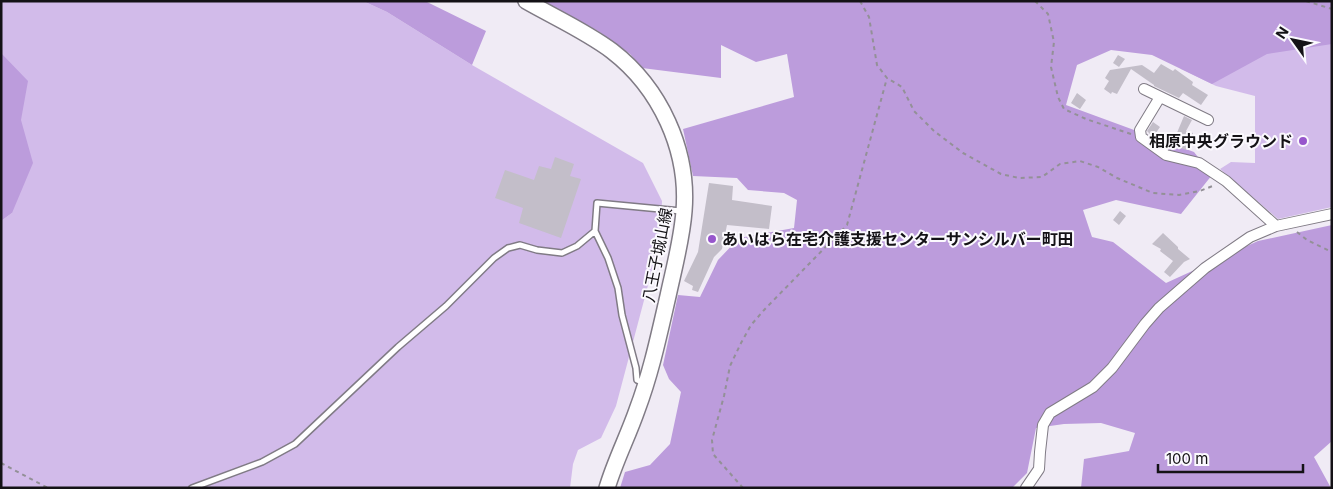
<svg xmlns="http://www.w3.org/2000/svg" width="1333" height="489" font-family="Inter,'Noto Sans JP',sans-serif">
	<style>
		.green { fill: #d2bbea }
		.forest { fill: #bc9cdc }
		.building { fill: #c3bec9 }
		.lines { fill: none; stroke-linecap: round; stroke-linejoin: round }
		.service-casing { stroke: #807b85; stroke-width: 8 }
		.minor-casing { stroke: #807b85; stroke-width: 12 }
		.secondary-casing { stroke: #807b85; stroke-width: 18 }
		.path { stroke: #939097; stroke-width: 2; stroke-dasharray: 4 4; stroke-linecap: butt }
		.service { stroke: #fff; stroke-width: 5 }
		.minor { stroke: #fff; stroke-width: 10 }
		.secondary { stroke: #fff; stroke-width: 15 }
		.poi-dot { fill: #9756cc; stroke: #fbf9fe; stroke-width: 2 }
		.labels { text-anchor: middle; stroke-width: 4; stroke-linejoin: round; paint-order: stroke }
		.poi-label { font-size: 16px; font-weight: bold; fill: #141216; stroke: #fbf9fe; text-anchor: end }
		.street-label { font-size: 16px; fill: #141216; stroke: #fbf9fe }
	</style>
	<rect width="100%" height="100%" fill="#f0ebf5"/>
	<path class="green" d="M1,1H363L387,12L472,65L643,163L662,201L660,240L616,406L601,438L578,450L573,464L570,488H1V221L12,213L1,75Z
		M1332,1V207L1278,219L1220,169L1231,162L1255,163V96L1216,86L1181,69L1161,42Z"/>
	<path class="forest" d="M363,1H425L486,31L472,65L387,12Z
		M543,1H1332V44L1267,54L1212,84L1152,55L1111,50L1077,65L1066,105L1194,152L1212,175L1181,214L1116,200L1083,210L1092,237L1113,242L1166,283L1258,241L1332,225V441L1314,457L1331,488H1081L1084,459L1129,451L1135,433L1101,423L1064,424L1036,428L1027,473L1012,488H620L625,472L650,465L670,444L681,392L669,379L663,365L678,295L700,297L718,260L739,238L794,228L797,200L784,193L748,190L737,178L693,176L683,129L794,97L787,54L756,62L721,45V78L642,68L630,54L598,31Z
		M1,53L28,81L21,120L33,163L12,213L1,221Z"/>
	<path class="building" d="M1118,55L1125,59L1119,67L1113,63Z
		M1161,64L1173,71L1175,69L1193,82L1192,85L1208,95L1201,105L1183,93L1179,98L1154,86V85L1131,69L1117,94L1112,92L1111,94L1104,89L1109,81L1105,78L1110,70L1142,65L1154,73Z
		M1077,93L1086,100L1080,109L1071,103Z
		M1184,116L1192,120L1186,131L1193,133L1187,150L1177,147L1176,149L1171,147Z
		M1153,122L1160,127L1153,137L1147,131Z
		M555,157L574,164L570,176L581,179L561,238L519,223L523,208L495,198L505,170L534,180L539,166L551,169Z
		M709,183L733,186L732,200L772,206L769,229L727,225L722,249L714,257L698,292L692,290L693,286L684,281L698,252Z
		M1120,211L1126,216L1119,225L1113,220Z
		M1163,233L1178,247V249L1190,259L1184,262L1170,277L1164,272L1173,261L1160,251L1161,249L1152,244Z"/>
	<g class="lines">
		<defs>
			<path id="service" d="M644,383L637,380L636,368L622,315L618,288L608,258L595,231L597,203L681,211
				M192,488L262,462L295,444L398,347L446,306L494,258L508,248L520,245L537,250L562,253L577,246L595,231"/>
			<path id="minor" d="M1144,89L1208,120
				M1160,97L1140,130L1141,137L1166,155L1199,163L1226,181L1276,226
				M1026,488L1039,469L1040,452L1043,425L1050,413L1093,387L1112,368L1145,324L1159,308L1205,268L1250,237L1276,226L1332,214"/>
			<path id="secondary" d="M526,1C554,17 587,32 612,51C660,88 689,150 684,211C682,239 674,268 668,296C659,335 651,373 637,410C628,436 615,461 607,488"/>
		</defs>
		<use href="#service" class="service-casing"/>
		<use href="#minor" class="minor-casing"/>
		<use href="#secondary" class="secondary-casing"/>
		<path class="path" d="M860,1L869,17L877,65L887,78L902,87L914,111L934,131L963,153L1001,174L1019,178L1042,177L1060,164L1080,161L1098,167L1117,178L1153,193L1179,195L1200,191L1215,185
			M1035,1L1048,14L1054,42L1051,67L1058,97L1064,109L1086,119L1131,134
			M1306,1L1332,9
			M1297,232L1307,240L1332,252
			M1,463L48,488
			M743,488L713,454L712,440L724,396L730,366L741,343L751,325L765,309L847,225L887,78"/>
		<use href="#service" class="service"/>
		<use href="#minor" class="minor"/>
		<use href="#secondary" class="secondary"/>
	</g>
	<g class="poi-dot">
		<circle cx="1303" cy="141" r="5"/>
		<circle cx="712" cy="239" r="5"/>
	</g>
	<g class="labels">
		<g class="poi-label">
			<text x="1293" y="147">相原中央グラウンド</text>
			<text x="722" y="245" text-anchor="start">あいはら在宅介護支援センターサンシルバー町田</text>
		</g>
		<g class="street-label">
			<text transform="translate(657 255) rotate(-79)" y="6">八王子城山線</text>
		</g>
	</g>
	<rect width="1333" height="489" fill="none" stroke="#141216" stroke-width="5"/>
	<g transform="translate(1293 40) rotate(303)" stroke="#fbf9fe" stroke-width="4" paint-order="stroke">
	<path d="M0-4L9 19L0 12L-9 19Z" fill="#141216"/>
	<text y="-8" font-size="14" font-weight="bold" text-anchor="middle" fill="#141216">N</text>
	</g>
	<path d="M1158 464v8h145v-8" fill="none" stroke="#141216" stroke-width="2.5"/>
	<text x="1166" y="464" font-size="15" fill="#141216" stroke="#fbf9fe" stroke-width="4" paint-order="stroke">100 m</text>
</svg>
